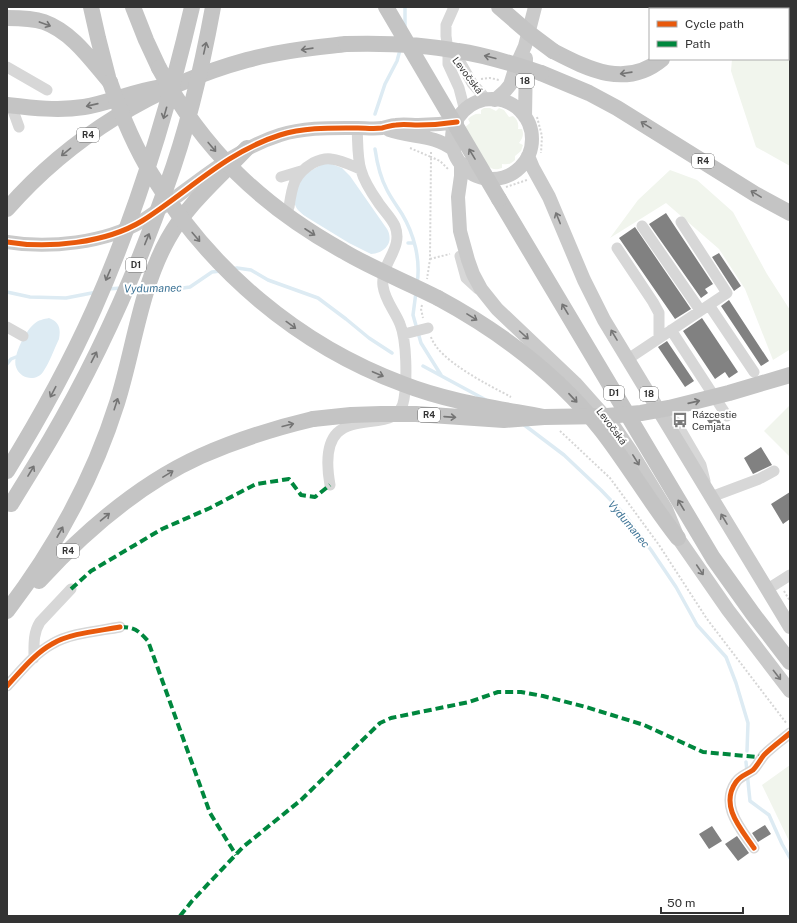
<svg xmlns="http://www.w3.org/2000/svg" width="797" height="923" font-family="'Public Sans',sans-serif">
	<style>
		.green { fill: #f1f5ed }
		.water { fill: #ddebf3 }
		.pier { fill: #fff }
		.lines { fill: none; stroke-linecap: round; stroke-linejoin: round }
		.stream { stroke: #ddebf3; stroke-width: 3.5 }
		.building { fill: #818181 }
		.path { stroke: #d6d6d6; stroke-width: 2; stroke-dasharray: 2 2; stroke-linecap: butt }
		.minor { stroke: #d7d7d7; stroke-width: 11 }
		.major { stroke: #cacaca; stroke-width: 14 }
		.highway { stroke: #c4c4c4; stroke-width: 16 }
		.highway-bridge { stroke: #c4c4c4; stroke-width: 16 }
		.quiet { stroke: #00873e; stroke-width: 4; stroke-dasharray: 8 4; stroke-linecap: butt }
		.cycleway-casing { stroke: #fff; stroke-width: 8 }
		.cycleway { stroke: #e8590c; stroke-width: 5 }
		.oneway { stroke: #747474 }
		.oneway2 { stroke: #777 }
		.labels { text-anchor: middle; stroke-width: 4; stroke-linejoin: round; paint-order: stroke }
		.shield { fill: #fff; stroke: #707070; stroke-width: 1 }
		.shield-label { font-size: 9px; font-weight: bold; fill: #333 }
		.street-label { font-size: 10px; fill: #333; stroke: #fff }
		.poi-label { font-size: 10px; fill: #333; stroke: #fff; text-anchor: start }
		.water-label { font-size: 11px; font-style: italic; fill: #3f7597; stroke: #fff }
	</style>
	<rect width="100%" height="100%" fill="#fff"/>
	<path class="green" d="M737,7H790V166L756,147L731,71L732,59H788V9H737Z
		M484,108H490L496,111L499,108L504,110L509,117L513,116C517,119 519,123 518,129H522C524,134 523,138 519,143L523,145L521,151L515,156V160C511,164 508,165 502,164V168C496,170 493,170 488,166L464,128L470,123L468,119C472,115 476,113 481,114V110Z
		M670,170L697,180L733,212L767,274L790,310L789,350L773,360L745,289L719,249L666,203L610,238L638,200Z
		M790,405V457L764,431Z
		M790,765V843L762,785Z"/>
	<path class="water" d="M326,162L342,168L350,176L387,229C390,234 391,241 387,246C384,251 376,254 371,254C359,252 300,217 296,207C291,198 298,186 300,177Z
		M49,318C59,322 61,328 59,339C54,349 50,362 43,372C36,382 20,379 16,367C12,357 26,330 34,324C38,320 44,319 49,318Z"/>
	<path class="pier" d="M295,210L349,243L375,256L366,255L336,239L301,217Z"/>
	<g class="lines">
		<path class="stream" d="M405,28V7
			M375,114L385,84L397,61L400,50
			M375,149C377,163 380,177 387,190C391,198 397,206 402,214C414,234 421,260 417,284
			M408,243H414
			M231,269L237,268L251,270L268,280L318,298L346,319L369,338L392,353
			M153,288L176,289L190,287L212,272L221,271
			M107,289L122,288
			M7,292L30,297L66,298L97,292
			M416,292L413,315L421,343L441,375
			M7,364L11,359L16,357
			M423,366L486,400
			M523,424L564,455L601,490L625,515L651,550L676,587L697,625L726,657L736,683L748,723L747,751
			M746,762L750,801L769,815L782,844L790,858"/>
	</g>
	<path class="building" d="M666,213L713,284L705,289L708,293L701,298L649,224Z
		M635,227L691,309L675,319L619,238Z
		M719,253L741,286L734,291L712,257Z
		M729,300L769,361L761,366L721,306Z
		M702,318L738,372L729,378L725,372L715,379L683,331Z
		M667,341L694,381L685,387L658,347Z
		M716,414L723,426L715,432L707,420Z
		M761,447L772,465L753,474L744,458Z
		M790,492V519L783,524L771,504Z
		M765,825L771,834L758,842L752,833Z
		M712,826L722,841L709,849L699,834Z
		M737,836L749,853L738,861L725,844Z"/>
	<g class="lines">
		<path class="path" d="M481,79L490,78L499,80
			M537,117L542,136L541,153
			M410,148L431,157L430,259L427,279
			M431,152V157L440,161L449,170
			M506,187L527,180
			M430,259L450,254
			M422,305L421,309L423,318
			M431,337C439,361 489,385 511,397
			M560,431L610,478L659,545L707,619L787,724
			M784,591L790,601"/>
		<path class="minor" d="M454,7L446,25V36L448,50V64L459,88L465,111
			M448,50L459,60L472,83L487,100
			M7,67L47,90
			M11,105L19,127
			M281,177L301,171
			M289,207C292,186 294,174 313,163C319,160 324,158 331,159C341,160 351,165 360,169
			M642,226L700,310
			M617,248L653,302L659,313V338
			M460,256L466,278L478,289
			M709,305L754,372
			M7,327L23,336
			M671,330L727,416
			M404,334L428,328
			M628,359L727,293L681,222
			M661,410L676,422L701,465L705,481
			M330,485C313,389 398,445 404,399C407,381 407,341 400,324C395,311 385,301 383,286C380,263 404,249 395,226C391,217 383,210 378,202C371,192 364,181 361,170C357,158 358,140 357,128
			M711,497L759,479L774,471
			M771,587L790,575
			M34,658C34,645 33,633 40,622L71,589
			M7,686C21,671 34,654 52,644C70,633 99,631 120,627
			M754,848C742,830 719,806 736,782C740,776 747,774 753,770C757,766 760,760 764,755C772,747 782,740 790,733"/>
		<path class="major" d="M452 139a40 40 0 1 1 80 0a40 40 0 1 1-80 0Z
			M495,100L505,91L510,85L516,66L525,46L535,7
			M525,117L526,58
			M389,130C412,138 434,134 454,150
			M528,156L533,168L549,197L584,280L604,320L790,627
			M461,163V176L458,197L460,231L468,260L473,274L481,289L497,309L575,383L615,428L630,450L666,509L678,538L728,610L790,691
			M7,242C48,249 106,243 142,221C188,192 226,152 280,135C305,127 332,128 358,128C365,128 374,129 382,128C387,127 391,125 396,125C403,124 411,125 418,125C431,125 444,124 457,122"/>
		<path class="highway" d="M91,7L98,38L108,77
			M133,7L146,40L159,68
			M689,9V7
			M7,18C19,18 32,18 44,22C72,32 91,60 110,82
			M553,51C588,69 626,89 662,59
			M541,73L589,93L617,108L755,194L790,213
			M7,105C33,108 59,111 84,107C109,103 132,92 157,88
			M499,199L713,558L753,614L790,662
			M7,209C70,137 155,85 247,60C279,51 312,48 346,44
			M438,298C501,332 558,375 602,431C629,466 651,504 678,538
			M39,581C85,531 139,484 201,456C237,440 275,428 313,419
			M7,611C55,548 93,479 117,403C134,349 140,289 168,239C188,203 219,178 247,148"/>
		<path class="highway-bridge" d="M386,7L499,199
			M499,7L529,33L553,51
			M346,44C383,43 421,44 458,51C486,55 514,64 541,73
			M159,68C203,150 262,206 343,251C373,269 407,282 438,298
			M110,82C121,114 134,146 152,175C210,270 298,345 403,384C449,402 496,408 544,417
			M313,419L351,415L381,414H416L504,420L544,417L607,416L641,413L669,408L729,393L790,375
			M7,471C39,419 69,365 94,309C137,212 168,110 192,7
			M11,504C24,483 37,462 50,440C97,360 136,273 167,185C188,128 202,67 213,7"/>
		<path class="quiet" d="M71,589L91,571L162,529L210,508L256,484L289,479L301,495L315,497L330,485
			M120,627C134,627 138,630 148,641L210,813L236,855
			M180,916L192,901L243,847L301,800L380,723L391,718L469,702L498,692H521L543,696L586,707L644,725L703,752L756,757L764,756"/>
		<defs>
			<path id="cycleway" d="M7,242C48,249 106,243 142,221C188,192 226,152 280,135C305,127 332,128 358,128C365,128 374,129 382,128C387,127 391,125 396,125C403,124 411,125 418,125C431,125 444,124 457,122
				M7,686C21,671 34,654 52,644C70,633 99,631 120,627
				M754,848C742,830 719,806 736,782C740,776 747,774 753,770C757,766 760,760 764,755C772,747 782,740 790,733"/>
		</defs>
		<use href="#cycleway" class="cycleway-casing"/>
		<use href="#cycleway" class="cycleway"/>
	</g>
	<defs><path id="oneway-shaft" d="M-6 0H5M1.5-3L5.5 0L1.5 3" fill="none" stroke-width="1.6" stroke-linecap="round" stroke-linejoin="round"/></defs>
	<g class="oneway">
		<use href="#oneway-shaft" transform="translate(45 24) rotate(20)"/>
		<use href="#oneway-shaft" transform="translate(205 48) rotate(-77)"/>
		<use href="#oneway-shaft" transform="translate(307 49) rotate(172)"/>
		<use href="#oneway-shaft" transform="translate(490 57) rotate(-166)"/>
		<use href="#oneway-shaft" transform="translate(626 73) rotate(172)"/>
		<use href="#oneway-shaft" transform="translate(92 105) rotate(167)"/>
		<use href="#oneway-shaft" transform="translate(165 113) rotate(106)"/>
		<use href="#oneway-shaft" transform="translate(646 125) rotate(-148)"/>
		<use href="#oneway-shaft" transform="translate(212 147) rotate(50)"/>
		<use href="#oneway-shaft" transform="translate(66 152) rotate(141)"/>
		<use href="#oneway-shaft" transform="translate(472 154) rotate(-121)"/>
		<use href="#oneway-shaft" transform="translate(756 194) rotate(-149)"/>
		<use href="#oneway-shaft" transform="translate(310 232) rotate(33)"/>
		<use href="#oneway-shaft" transform="translate(196 237) rotate(50)"/>
		<use href="#oneway-shaft" transform="translate(147 239) rotate(-68)"/>
		<use href="#oneway-shaft" transform="translate(108 275) rotate(113)"/>
		<use href="#oneway-shaft" transform="translate(565 309) rotate(-121)"/>
		<use href="#oneway-shaft" transform="translate(472 317) rotate(32)"/>
		<use href="#oneway-shaft" transform="translate(291 325) rotate(36)"/>
		<use href="#oneway-shaft" transform="translate(94 357) rotate(-63)"/>
		<use href="#oneway-shaft" transform="translate(378 374) rotate(23)"/>
		<use href="#oneway-shaft" transform="translate(53 392) rotate(118)"/>
		<use href="#oneway-shaft" transform="translate(573 398) rotate(47)"/>
		<use href="#oneway-shaft" transform="translate(694 402) rotate(-13)"/>
		<use href="#oneway-shaft" transform="translate(116 404) rotate(-72)"/>
		<use href="#oneway-shaft" transform="translate(450 417) rotate(4)"/>
		<use href="#oneway-shaft" transform="translate(288 425) rotate(-14)"/>
		<use href="#oneway-shaft" transform="translate(31 471) rotate(-59)"/>
		<use href="#oneway-shaft" transform="translate(168 474) rotate(-31)"/>
		<use href="#oneway-shaft" transform="translate(681 505) rotate(-121)"/>
		<use href="#oneway-shaft" transform="translate(105 517) rotate(-40)"/>
		<use href="#oneway-shaft" transform="translate(60 532) rotate(-61)"/>
	</g>
	<g class="oneway2">
		<use href="#oneway-shaft" transform="translate(558 218) rotate(-112)"/>
		<use href="#oneway-shaft" transform="translate(524 335) rotate(42)"/>
		<use href="#oneway-shaft" transform="translate(614 335) rotate(-121)"/>
		<use href="#oneway-shaft" transform="translate(636 460) rotate(58)"/>
		<use href="#oneway-shaft" transform="translate(724 519) rotate(-121)"/>
		<use href="#oneway-shaft" transform="translate(700 570) rotate(56)"/>
		<use href="#oneway-shaft" transform="translate(777 675) rotate(52)"/>
	</g>
	<defs>
		<symbol id="bus-bare" viewBox="-9 -9 18 18"><path d="M-5-6H5V4H4V6H2V4H-2V6H-4V4H-5ZM-3.5-4V0h7V-4ZM-3.5 1.2v1.5H-2V1.2ZM2 1.2v1.5H3.5V1.2Z" fill="#7a7a7a" stroke="#fff" stroke-width="2.5" paint-order="stroke"/></symbol>
	</defs>
	<g fill-rule="evenodd">
		<use href="#bus-bare" x="669" y="409" width="22" height="22"/>
	</g>
	<g class="labels">
		<g class="shield">
			<rect x="516" y="74" width="18" height="14" rx="3"/>
			<rect x="77" y="128" width="22" height="14" rx="3"/>
			<rect x="692" y="154" width="22" height="14" rx="3"/>
			<rect x="126" y="258" width="20" height="14" rx="3"/>
			<rect x="604" y="386" width="20" height="14" rx="3"/>
			<rect x="640" y="387" width="18" height="14" rx="3"/>
			<rect x="418" y="408" width="22" height="14" rx="3"/>
			<rect x="57" y="544" width="22" height="14" rx="3"/>
		</g>
		<g class="shield-label">
			<text x="525" y="84">18</text>
			<text x="88" y="138">R4</text>
			<text x="703" y="164">R4</text>
			<text x="136" y="268">D1</text>
			<text x="614" y="396">D1</text>
			<text x="649" y="397">18</text>
			<text x="429" y="418">R4</text>
			<text x="68" y="554">R4</text>
		</g>
		<g class="street-label">
			<text transform="translate(468 75) rotate(53)" y="4">Levočská</text>
			<text transform="translate(612 426) rotate(53)" y="4">Levočská</text>
		</g>
		<g class="poi-label">
			<text x="692" y="418">Rázcestie<tspan x="692" dy="12">Cemjata</tspan></text>
		</g>
		<g class="water-label">
			<text transform="translate(153 288) rotate(-1)" y="4">Vydumanec</text>
			<text transform="translate(629 524) rotate(50)" y="4">Vydumanec</text>
		</g>
	</g>
	<rect width="797" height="923" fill="none" stroke="#333333" stroke-width="16"/>
	<rect x="649" y="8" width="140" height="52" fill="#ffffff" stroke="#adadad"/>
	<rect x="657" y="21" width="20" height="6" fill="#e8590c" stroke="#adadad"/>
	<text x="685" y="28" font-size="12" fill="#333333">Cycle path</text>
	<rect x="657" y="41" width="20" height="6" fill="#00873e" stroke="#adadad"/>
	<text x="685" y="48" font-size="12" fill="#333333">Path</text>
	<path d="M661 907v6h82v-6" fill="none" stroke="#333333" stroke-width="2"/>
	<text x="667" y="907" font-size="12" fill="#333333" stroke="#ffffff" stroke-width="3" paint-order="stroke">50 m</text>
</svg>
